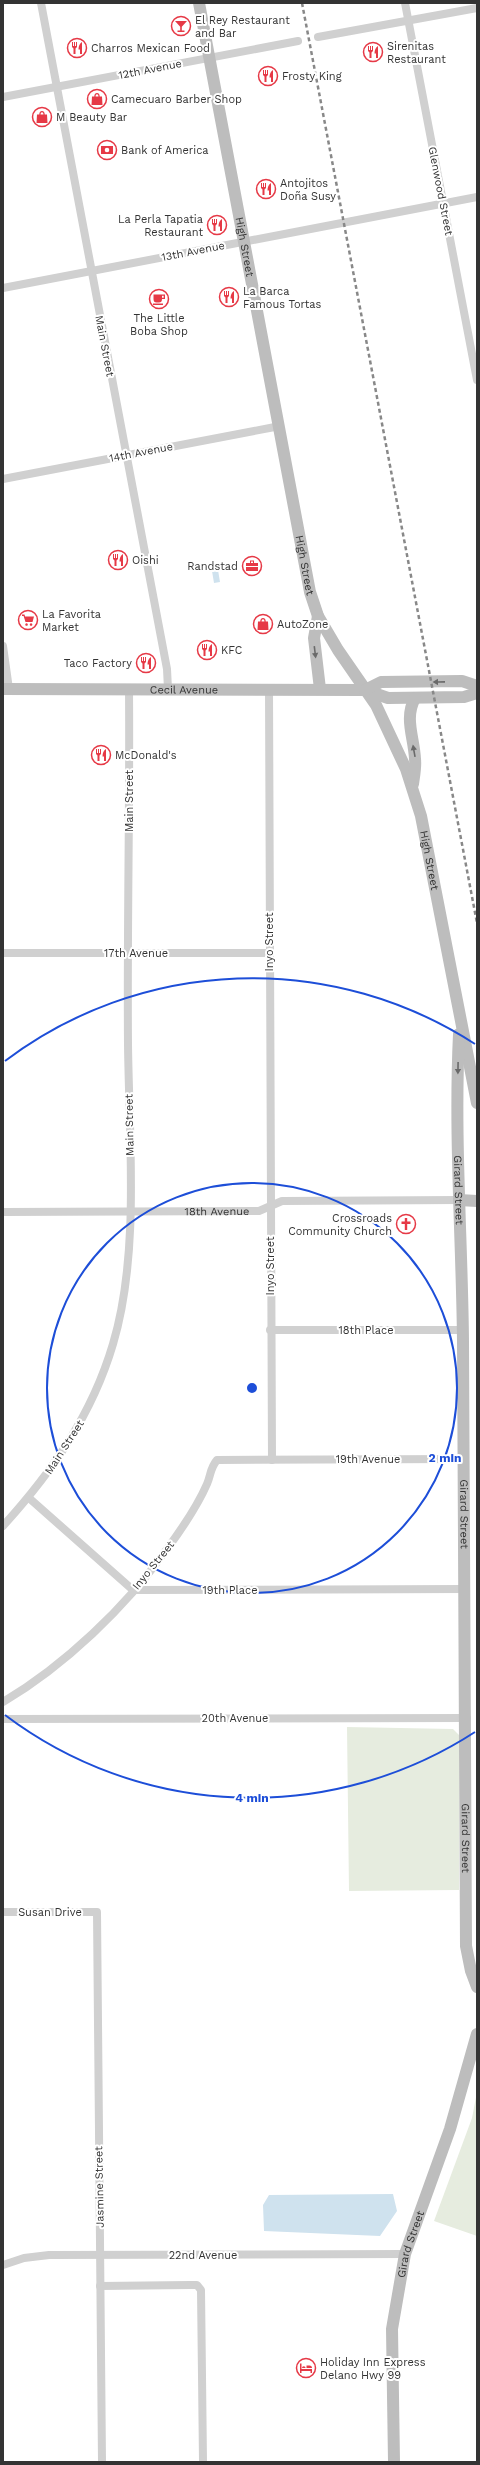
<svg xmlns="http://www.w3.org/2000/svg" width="480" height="2465" font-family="'Work Sans',sans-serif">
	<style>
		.green { fill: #e6ecdf }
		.water { fill: #cfe2ee }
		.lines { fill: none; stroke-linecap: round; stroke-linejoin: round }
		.minor { stroke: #d0d0d0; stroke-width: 8 }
		.secondary { stroke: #bdbdbd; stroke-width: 12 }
		.rail { stroke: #888; stroke-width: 2.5; stroke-dasharray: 4 3; stroke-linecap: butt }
		.oneway { fill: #6a6a6a }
		.ring { fill: none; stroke: #1d4ed8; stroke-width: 2 }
		.labels { text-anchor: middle; stroke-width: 4; stroke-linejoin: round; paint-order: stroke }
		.poi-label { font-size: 11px; fill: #333; stroke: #fff; text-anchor: start }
		.street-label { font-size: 11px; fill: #333; stroke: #fff }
		.centre { fill: #1d4ed8; stroke: #fff; stroke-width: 2 }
		.ring-label { font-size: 12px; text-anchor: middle; font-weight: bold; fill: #1d4ed8; stroke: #fff; stroke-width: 4; stroke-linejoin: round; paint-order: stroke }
	</style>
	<rect width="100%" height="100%" fill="#fff"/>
	<path class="green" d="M347,1727L453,1729L459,1735V1890L349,1891Z
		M477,2092V2236L434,2221L472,2118Z"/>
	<path class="water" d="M218,570L220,582L214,583L212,571Z
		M393,2194L397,2211L380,2236L264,2231L263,2205L269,2195Z"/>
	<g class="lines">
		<g class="minor">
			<path d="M41,3L167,669L168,689"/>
			<path d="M405,3L477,380"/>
			<path d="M318,37L477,8"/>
			<path d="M3,97L298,41"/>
			<path d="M3,288L477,197"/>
			<path d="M3,479L280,426"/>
			<path d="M3,646L9,689"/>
			<path d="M269,689L272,1460"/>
			<path d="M3,953H270"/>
			<path id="s1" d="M3,1212L259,1211L282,1201L459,1200"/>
			<path d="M270,1330H463"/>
			<path d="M29,1498L133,1590L466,1589"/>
			<path d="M3,1526C52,1472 92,1415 113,1344C140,1254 129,1138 128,1044C127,925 130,807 129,689"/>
			<path d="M3,1702C64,1666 126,1607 167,1549C181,1530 197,1507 207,1484C211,1475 210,1468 217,1460L464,1459"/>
			<path d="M3,1719L467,1718"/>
			<path d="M3,1912H97L102,2462"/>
			<path d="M3,2265L24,2258L49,2255L405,2254"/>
			<path d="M100,2286L190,2285H197L201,2290L203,2462"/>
		</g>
		<g class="secondary">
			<path id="s2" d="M199,3L310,592L318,616L338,650L376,705L406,769L421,816L477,1103"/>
			<path d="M318,616L314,638L320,689"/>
			<path id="s3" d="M3,689L365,690L388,698L464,697L477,693"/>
			<path d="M365,690L381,682L462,681L477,686"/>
			<path d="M413,784C414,776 416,767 415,759C414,737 404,718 415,698"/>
			<path id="s4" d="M459,1034C454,1137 462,1239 463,1341C465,1543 466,1745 466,1946L471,1971L477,1987"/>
			<path d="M459,1200L477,1201"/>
			<path id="s5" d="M394,2462L392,2329L405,2254L450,2129L477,2034"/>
		</g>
		<path class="rail" d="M302,3L477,923"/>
	</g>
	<defs><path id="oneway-solid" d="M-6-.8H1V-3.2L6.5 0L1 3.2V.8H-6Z"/></defs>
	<g class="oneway">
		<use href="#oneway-solid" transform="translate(315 652) rotate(83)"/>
		<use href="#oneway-solid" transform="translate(439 682) rotate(179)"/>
		<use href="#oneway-solid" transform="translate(414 751) rotate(-100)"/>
		<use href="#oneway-solid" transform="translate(458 1068) rotate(91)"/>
	</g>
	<g class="ring">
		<circle cx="252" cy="1388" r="205"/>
		<path d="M475 1732A410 410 0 0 1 5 1715M5 1061A410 410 0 0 1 475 1044"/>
	</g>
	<defs>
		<symbol id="bar-ring" viewBox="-11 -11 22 22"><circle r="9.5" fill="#fff" stroke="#e63946" stroke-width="1.5"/><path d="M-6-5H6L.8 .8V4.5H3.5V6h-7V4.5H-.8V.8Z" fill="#e63946"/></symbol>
		<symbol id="restaurant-ring" viewBox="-11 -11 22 22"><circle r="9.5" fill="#fff" stroke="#e63946" stroke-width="1.5"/><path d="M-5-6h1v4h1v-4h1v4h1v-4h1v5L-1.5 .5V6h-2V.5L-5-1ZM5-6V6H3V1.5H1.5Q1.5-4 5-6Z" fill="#e63946"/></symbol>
		<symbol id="shop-ring" viewBox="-11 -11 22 22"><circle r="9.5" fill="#fff" stroke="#e63946" stroke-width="1.5"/><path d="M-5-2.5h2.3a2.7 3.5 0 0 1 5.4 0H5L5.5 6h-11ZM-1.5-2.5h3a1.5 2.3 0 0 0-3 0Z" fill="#e63946"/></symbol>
		<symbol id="bank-ring" viewBox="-11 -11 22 22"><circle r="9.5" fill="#fff" stroke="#e63946" stroke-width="1.5"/><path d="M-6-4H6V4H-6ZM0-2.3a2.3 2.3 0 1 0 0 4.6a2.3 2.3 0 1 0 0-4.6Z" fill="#e63946"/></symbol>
		<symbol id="cafe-ring" viewBox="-11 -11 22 22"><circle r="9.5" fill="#fff" stroke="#e63946" stroke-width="1.5"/><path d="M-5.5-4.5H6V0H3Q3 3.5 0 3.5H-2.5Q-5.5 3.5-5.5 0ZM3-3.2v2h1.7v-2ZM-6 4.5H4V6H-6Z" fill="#e63946"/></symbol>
		<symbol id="office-ring" viewBox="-11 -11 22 22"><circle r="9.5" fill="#fff" stroke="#e63946" stroke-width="1.5"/><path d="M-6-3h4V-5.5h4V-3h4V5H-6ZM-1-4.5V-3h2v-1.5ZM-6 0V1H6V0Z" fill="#e63946"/></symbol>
		<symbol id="supermarket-ring" viewBox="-11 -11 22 22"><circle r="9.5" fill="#fff" stroke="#e63946" stroke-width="1.5"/><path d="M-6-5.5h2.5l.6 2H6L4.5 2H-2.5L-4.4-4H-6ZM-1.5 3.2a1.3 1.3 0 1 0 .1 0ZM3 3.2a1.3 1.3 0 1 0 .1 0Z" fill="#e63946"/></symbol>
		<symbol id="church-ring" viewBox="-11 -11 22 22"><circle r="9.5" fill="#fff" stroke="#e63946" stroke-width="1.5"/><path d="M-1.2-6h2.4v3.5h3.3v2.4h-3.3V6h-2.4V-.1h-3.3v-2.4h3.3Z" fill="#e63946"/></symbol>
		<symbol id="hotel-ring" viewBox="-11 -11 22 22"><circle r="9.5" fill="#fff" stroke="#e63946" stroke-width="1.5"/><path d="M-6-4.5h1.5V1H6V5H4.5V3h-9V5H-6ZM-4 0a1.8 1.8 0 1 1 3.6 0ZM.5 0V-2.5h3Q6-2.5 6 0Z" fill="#e63946"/></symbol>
	</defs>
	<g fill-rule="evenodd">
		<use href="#bar-ring" x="170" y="15" width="22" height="22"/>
		<use href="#restaurant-ring" x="66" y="37" width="22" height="22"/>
		<use href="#restaurant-ring" x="362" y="41" width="22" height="22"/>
		<use href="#restaurant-ring" x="257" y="65" width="22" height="22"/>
		<use href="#shop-ring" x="86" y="88" width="22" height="22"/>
		<use href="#shop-ring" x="31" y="106" width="22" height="22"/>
		<use href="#bank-ring" x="96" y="139" width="22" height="22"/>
		<use href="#restaurant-ring" x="255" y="178" width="22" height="22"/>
		<use href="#restaurant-ring" x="206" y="214" width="22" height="22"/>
		<use href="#restaurant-ring" x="218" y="286" width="22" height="22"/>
		<use href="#cafe-ring" x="148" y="288" width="22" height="22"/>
		<use href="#restaurant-ring" x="107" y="549" width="22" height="22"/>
		<use href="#office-ring" x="241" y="555" width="22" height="22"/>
		<use href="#supermarket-ring" x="17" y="609" width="22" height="22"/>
		<use href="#shop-ring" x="252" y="613" width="22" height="22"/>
		<use href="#restaurant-ring" x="196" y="639" width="22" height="22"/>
		<use href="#restaurant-ring" x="135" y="652" width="22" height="22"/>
		<use href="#restaurant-ring" x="90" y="744" width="22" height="22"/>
		<use href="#church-ring" x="395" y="1213" width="22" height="22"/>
		<use href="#hotel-ring" x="295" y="2357" width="22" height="22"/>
	</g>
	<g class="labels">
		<g class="poi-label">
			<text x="195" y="24">El Rey Restaurant<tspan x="195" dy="13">and Bar</tspan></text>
			<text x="387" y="50">Sirenitas<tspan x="387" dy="13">Restaurant</tspan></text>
			<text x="91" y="52">Charros Mexican Food</text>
			<text x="282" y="80">Frosty King</text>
			<text x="111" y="103">Camecuaro Barber Shop</text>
			<text x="56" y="121">M Beauty Bar</text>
			<text x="121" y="154">Bank of America</text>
			<text x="280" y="187">Antojitos<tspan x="280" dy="13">Doña Susy</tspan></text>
			<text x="203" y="223" text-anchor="end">La Perla Tapatia<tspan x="203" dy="13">Restaurant</tspan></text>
			<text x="243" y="295">La Barca<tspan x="243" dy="13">Famous Tortas</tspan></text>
			<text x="159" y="322" text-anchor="middle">The Little<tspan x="159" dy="13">Boba Shop</tspan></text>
			<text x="132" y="564">Oishi</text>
			<text x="238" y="570" text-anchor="end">Randstad</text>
			<text x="42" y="618">La Favorita<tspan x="42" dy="13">Market</tspan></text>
			<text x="277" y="628">AutoZone</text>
			<text x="221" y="654">KFC</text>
			<text x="132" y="667" text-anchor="end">Taco Factory</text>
			<text x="115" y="759">McDonald's</text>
			<text x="392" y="1222" text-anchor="end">Crossroads<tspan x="392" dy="13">Community Church</tspan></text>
			<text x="320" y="2366">Holiday Inn Express<tspan x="320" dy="13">Delano Hwy 99</tspan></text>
		</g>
		<g class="street-label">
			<text transform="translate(150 69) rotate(-11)" y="4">12th Avenue</text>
			<text transform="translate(441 191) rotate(79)" y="4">Glenwood Street</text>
			<text dy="4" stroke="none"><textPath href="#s2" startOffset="248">High Street</textPath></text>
			<text transform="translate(193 251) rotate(-11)" y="4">13th Avenue</text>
			<text transform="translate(105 346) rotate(79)" y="4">Main Street</text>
			<text transform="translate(141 452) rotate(-11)" y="4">14th Avenue</text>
			<text dy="4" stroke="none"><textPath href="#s2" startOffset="572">High Street</textPath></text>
			<text dy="4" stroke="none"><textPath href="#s3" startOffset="181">Cecil Avenue</textPath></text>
			<text transform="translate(129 801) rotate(-90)" y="4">Main Street</text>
			<text dy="4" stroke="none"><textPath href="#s2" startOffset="896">High Street</textPath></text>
			<text transform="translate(269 942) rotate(-90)" y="4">Inyo Street</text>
			<text x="136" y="957">17th Avenue</text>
			<text transform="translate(129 1125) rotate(-91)" y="4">Main Street</text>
			<text dy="4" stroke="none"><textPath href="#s4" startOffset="156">Girard Street</textPath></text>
			<text dy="4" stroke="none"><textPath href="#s1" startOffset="214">18th Avenue</textPath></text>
			<text transform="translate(270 1266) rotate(-90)" y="4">Inyo Street</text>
			<text x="366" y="1334">18th Place</text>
			<text transform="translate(64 1447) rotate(-57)" y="4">Main Street</text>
			<text x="368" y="1463">19th Avenue</text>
			<text dy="4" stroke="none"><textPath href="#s4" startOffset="480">Girard Street</textPath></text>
			<text transform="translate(153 1565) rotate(-51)" y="4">Inyo Street</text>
			<text x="230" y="1594">19th Place</text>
			<text x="235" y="1722">20th Avenue</text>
			<text dy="4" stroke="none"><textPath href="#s4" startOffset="804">Girard Street</textPath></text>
			<text x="50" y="1916">Susan Drive</text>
			<text transform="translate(99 2187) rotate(-91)" y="4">Jasmine Street</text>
			<text dy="4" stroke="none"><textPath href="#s5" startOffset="220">Girard Street</textPath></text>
			<text x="203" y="2259">22nd Avenue</text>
		</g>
	</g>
	<circle cx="252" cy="1388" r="6" class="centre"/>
	<g class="ring-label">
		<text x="445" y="1462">2 min</text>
		<text x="252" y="1802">4 min</text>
	</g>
	<rect width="480" height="2465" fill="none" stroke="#333333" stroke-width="8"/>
</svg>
